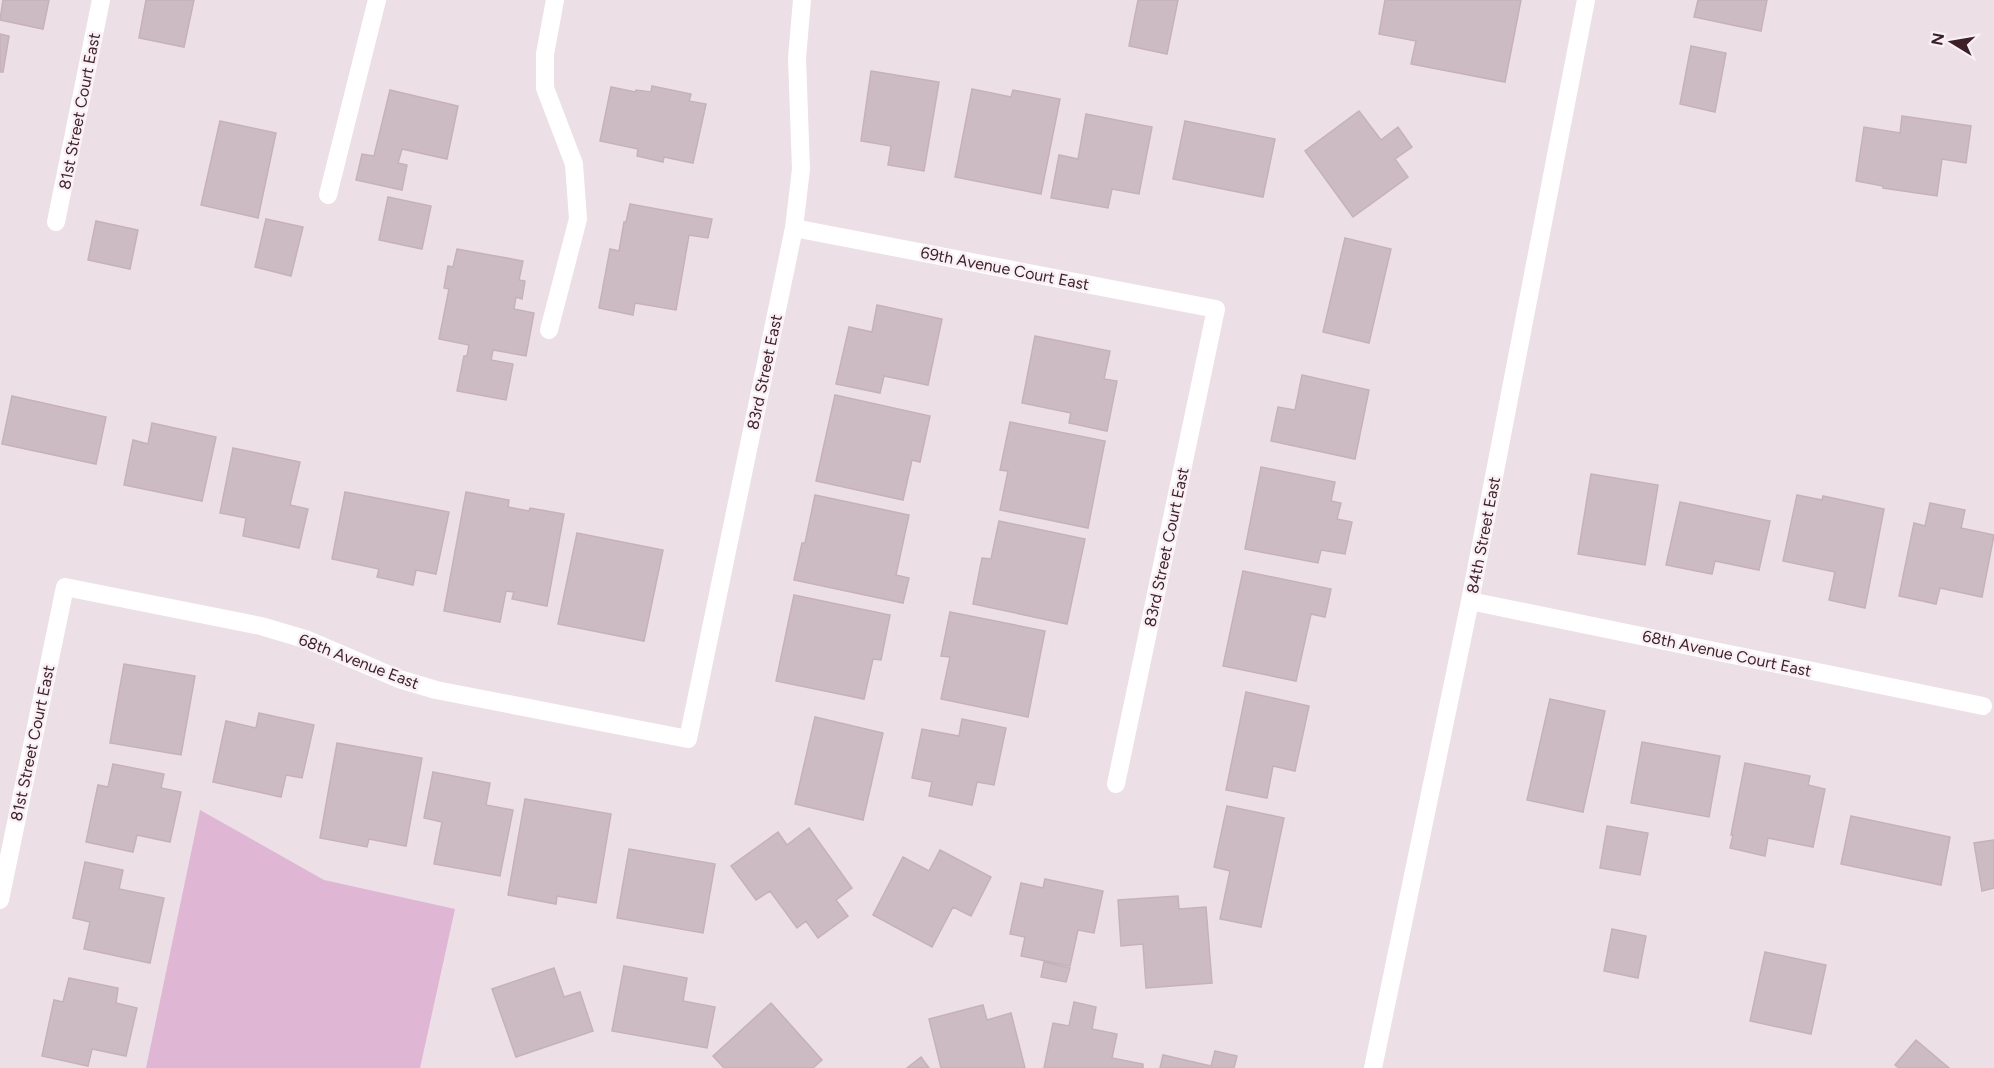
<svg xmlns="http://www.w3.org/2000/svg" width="1994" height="1068" font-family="Figtree,sans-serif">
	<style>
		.green { fill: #dfb6d4 }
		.building { fill: #cdbbc3; stroke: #c6b1ba; stroke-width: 1.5 }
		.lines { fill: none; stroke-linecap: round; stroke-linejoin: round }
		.minor { stroke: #fff; stroke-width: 18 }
		.labels { text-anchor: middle; stroke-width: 5; stroke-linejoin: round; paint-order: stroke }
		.street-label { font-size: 16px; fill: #3d1f27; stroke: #f8f0f4 }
	</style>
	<rect width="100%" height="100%" fill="#ecdfe5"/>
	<path class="green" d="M200,810L324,880L455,909L420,1068H146Z"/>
	<path class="building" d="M3,0H49L43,29L0,20Z
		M146,0H194L184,47L139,38Z
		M1138,0H1178L1167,54L1129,46Z
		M1385,0H1521L1505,82L1411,64L1416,41L1379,34Z
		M1698,0H1767L1761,31L1694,17Z
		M0,34L9,36L3,72H0Z
		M1691,46L1726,53L1715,112L1680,104Z
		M871,71L939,82L924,171L888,165L891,146L861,141Z
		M652,86L691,94L689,101L706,104L693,163L664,157L663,162L637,156L638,149L600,141L611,87L635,92L636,90L651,92Z
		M972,89L1011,97L1013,90L1060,99L1041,194L955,177Z
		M390,90L458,106L447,159L402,149L398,163L407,165L402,190L356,180L362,154L374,156Z
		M1359,111L1381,140L1398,127L1412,147L1395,159L1408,177L1353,217L1305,151Z
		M1086,114L1152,127L1139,194L1112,189L1108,208L1051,198L1059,155L1078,159Z
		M1902,116L1971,126L1966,163L1942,159L1937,196L1883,188V186L1856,181L1864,127L1900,133Z
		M220,121L276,133L258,218L201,205Z
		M1185,121L1275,139L1263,197L1173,179Z
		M388,197L431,206L422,249L379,240Z
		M630,204L712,219L708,238L689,235L676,310L635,303L633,315L599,308L610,249L619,251L624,222H626Z
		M266,219L303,227L291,276L255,267Z
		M96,221L138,230L130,269L88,260Z
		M1345,238L1391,249L1369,343L1323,332Z
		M457,249L523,261L519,280L525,281L522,299L516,297L514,309L534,313L526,356L493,350L491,360L513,364L506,400L457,391L464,356H467L469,345L439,339L449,289L444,288L448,266L453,267Z
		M877,305L942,319L928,385L884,376L880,393L836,384L849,327L872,332Z
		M1035,336L1110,351L1104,379L1117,381L1107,431L1069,423L1071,413L1022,403Z
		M1302,375L1369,390L1355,459L1271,441L1278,407L1295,410Z
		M835,395L930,416L920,462L912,460L903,500L816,481Z
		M12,396L106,417L96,464L2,444Z
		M1010,422L1105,441L1088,528L1000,510L1008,471L1000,470Z
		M152,423L216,437L202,501L124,485L133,440L148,444Z
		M233,448L300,462L290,505L308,509L299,548L243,536L246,518L220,513Z
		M1261,467L1335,482L1331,501L1341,503L1337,519L1352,522L1345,554L1321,550L1318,563L1245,549Z
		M1591,474L1658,485L1645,565L1578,554Z
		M345,492L449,512L436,574L416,570L413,585L377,577L379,569L332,559Z
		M466,492L509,500L508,507L529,511L530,508L564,514L547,606L512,599L514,592L506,591L500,622L444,611Z
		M815,495L909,515L896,575L909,578L903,603L794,580L802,543H805Z
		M1797,495L1822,500L1823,496L1884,509L1865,608L1829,600L1835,572L1783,561Z
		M1680,502L1770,521L1759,570L1715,561L1712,574L1666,565Z
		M1930,503L1965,510L1961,528L1994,535L1982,597L1940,588L1936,604L1899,596L1914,523L1925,526Z
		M999,521L1085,539L1067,624L973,604L982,558L991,559Z
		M577,533L663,550L644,641L558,624Z
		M1243,571L1331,589L1325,617L1311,614L1296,681L1223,666Z
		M794,595L890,615L881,660L873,659L864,699L776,681Z
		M950,612L1045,631L1028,717L941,699L950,657L941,656Z
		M124,664L195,676L181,755L110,743Z
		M1246,692L1309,706L1295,771L1273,766L1267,798L1226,790Z
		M1550,699L1605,711L1583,812L1527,800Z
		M259,713L314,725L302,778L286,775L281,797L213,782L226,721L256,728Z
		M815,717L883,733L863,820L795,804Z
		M962,719L1006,728L994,785L977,782L972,805L929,796L932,782L912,778L922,729L959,736Z
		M1642,742L1720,756L1709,817L1631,803Z
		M337,743L422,758L406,846L369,839L367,847L320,838Z
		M1745,763L1810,776L1808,785L1825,789L1813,847L1768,838L1765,856L1730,848L1733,835H1731Z
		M113,764L164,774L161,788L181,792L170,842L137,835L133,852L86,842L98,785L108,787Z
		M433,772L490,783L486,805L513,810L500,876L434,864L442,822L424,818Z
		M525,799L611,814L596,903L557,896L556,904L508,895Z
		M1227,806L1284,818L1261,927L1220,919L1230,871L1214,867Z
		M1851,816L1950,837L1941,885L1841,864Z
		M1607,826L1648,833L1640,875L1600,868Z
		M809,828L852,888L836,900L848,916L818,938L806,921L797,928L770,891L756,900L731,866L778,832L787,845Z
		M1994,840V888L1982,891L1974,843Z
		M629,849L715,864L703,933L617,918Z
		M940,850L991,877L971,916L953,907L932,947L873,915L903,857L929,871Z
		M85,862L123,870L119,889L164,898L150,963L84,949L90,922L73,918Z
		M1045,879L1103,891L1094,933L1078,930L1070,966L1021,956L1025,937L1010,934L1021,883L1043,888Z
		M1178,896L1179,909L1206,907L1212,983L1146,988L1143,944L1121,946L1118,900Z
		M1612,929L1646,936L1638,978L1604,971Z
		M1765,952L1826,965L1811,1034L1750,1021Z
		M1044,962L1070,968L1066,982L1041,977Z
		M624,966L687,978L683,1001L715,1007L707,1048L612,1031Z
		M554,968L564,997L580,992L593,1031L516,1057L492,989Z
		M69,978L118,988L116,1003L137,1008L126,1056L92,1049L88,1066L42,1056L54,1000L63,1002Z
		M1074,1002L1096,1007L1092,1029L1117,1034L1112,1058L1143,1064V1068H1044L1053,1023L1069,1026Z
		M771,1003L822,1060L813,1068H724L713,1056Z
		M983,1005L987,1020L1011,1013L1025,1068H941L929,1019Z
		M1916,1040L1949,1068H1899L1895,1065Z
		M1215,1051L1237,1056L1234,1068H1160L1163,1055L1211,1066Z
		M921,1057L929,1068H907Z"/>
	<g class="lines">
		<path class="minor" d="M328,195L377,0
			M56,222L101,0
			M794,228L1216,309L1116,784
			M549,330L578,219L574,164L545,88V54L555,0
			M1470,601L1983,706
			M0,900L65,587L261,626L308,640L399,679L436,690L688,739L794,228L801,169L797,58L802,0
			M1373,1068L1470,601L1586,0"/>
	</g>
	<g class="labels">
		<g class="street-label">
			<text transform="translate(79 111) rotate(-79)" y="6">81st Street Court East</text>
			<text transform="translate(1005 268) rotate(11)" y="6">69th Avenue Court East</text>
			<text transform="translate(764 372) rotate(-78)" y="6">83rd Street East</text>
			<text transform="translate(1483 535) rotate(-79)" y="6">84th Street East</text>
			<text transform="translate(1166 547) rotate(-78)" y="6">83rd Street Court East</text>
			<text transform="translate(1727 653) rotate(12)" y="6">68th Avenue Court East</text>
			<text transform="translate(359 661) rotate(21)" y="6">68th Avenue East</text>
			<text transform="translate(32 743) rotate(-78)" y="6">81st Street Court East</text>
		</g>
	</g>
	<g transform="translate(1952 42) rotate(281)" stroke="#f8f0f4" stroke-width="4.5" paint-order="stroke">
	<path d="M0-4.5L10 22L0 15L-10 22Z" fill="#3d1f27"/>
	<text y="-9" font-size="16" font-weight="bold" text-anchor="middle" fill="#3d1f27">N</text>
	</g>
</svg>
